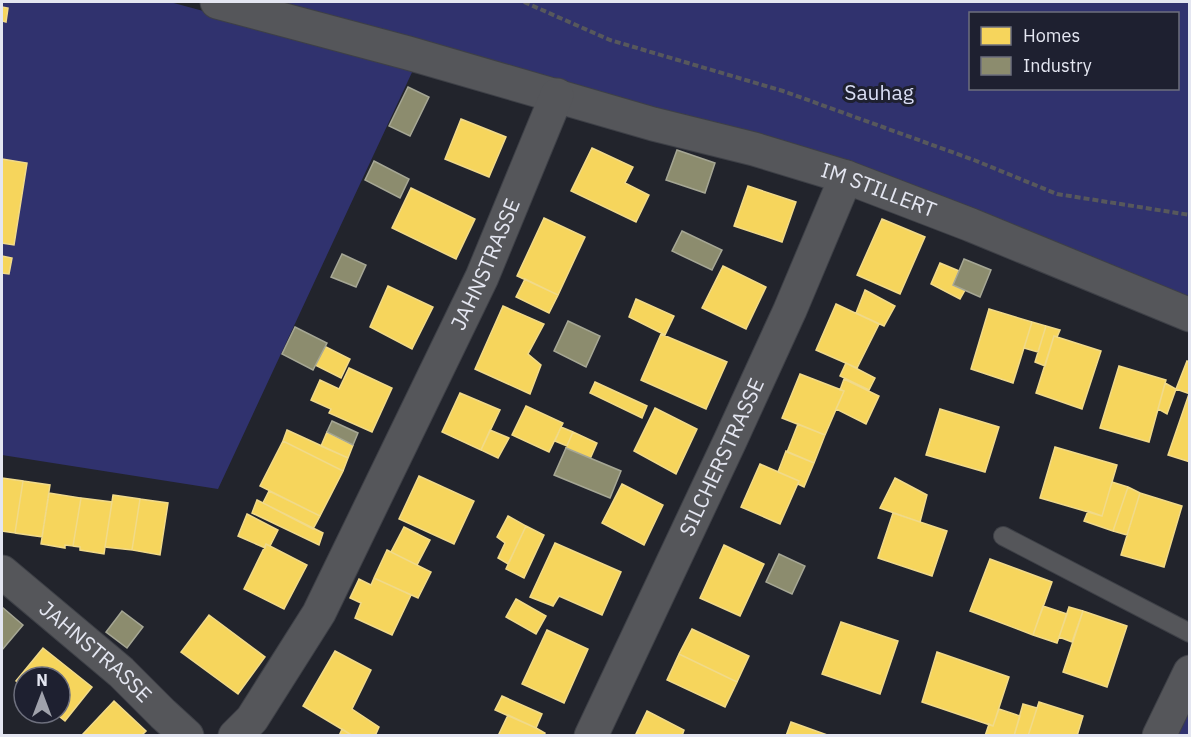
<svg xmlns="http://www.w3.org/2000/svg" width="1191" height="737" font-family="'IBM Plex Sans',sans-serif">
	<style>
		.green { fill: #30326e; fill-rule: evenodd }
		.homes { fill: #f6d55c; stroke: #f1da89; stroke-width: 1.5 }
		.industry { fill: #8c8c6e; stroke: #a6a795; stroke-width: 1.5 }
		.lines { fill: none; stroke-linecap: round; stroke-linejoin: round }
		.service-casing { stroke: #3e4047; stroke-width: 20 }
		.minor-casing { stroke: #3e4047; stroke-width: 35 }
		.path { stroke: #57585c; stroke-width: 4; stroke-dasharray: 6 3; stroke-linecap: butt }
		.service { stroke: #55565a; stroke-width: 18 }
		.minor { stroke: #55565a; stroke-width: 33 }
		.labels { text-anchor: middle; stroke-width: 6; stroke-linejoin: round; paint-order: stroke }
		.park-label { font-size: 21px; fill: #d9ddf4; stroke: #1e2030 }
		.street-label { font-size: 21px; fill: #e4e6f1; stroke: #1e2030 }
	</style>
	<rect width="100%" height="100%" fill="#22242c"/>
	<path class="green" d="M2,2H170L414,68L218,489L2,455Z
		M217,2H1189V315L971,225ZM970,14H1178V88H970Z
		M1189,672V735H1159Z"/>
	<path class="homes" d="M2,7L8,8L6,22L2,21Z
		M461,119L506,137L489,177L445,159Z
		M592,148L633,167L625,183L649,195L636,222L571,191Z
		M2,159L27,163L14,245L2,243Z
		M748,186L796,202L782,242L734,226Z
		M411,188L475,219L456,259L392,228Z
		M544,218L585,237L558,295L517,276Z
		M882,219L925,237L900,294L857,275Z
		M2,256L12,258L9,274L2,273Z
		M940,263L959,271L953,285L965,290L960,299L931,284Z
		M723,266L766,287L746,329L702,308Z
		M525,279L558,295L549,313L516,297Z
		M388,286L433,307L412,349L370,327Z
		M865,290L895,306L884,326L856,313Z
		M636,299L674,316L665,335L629,317Z
		M836,304L879,324L857,368L816,350Z
		M503,306L544,324L528,354L541,365L530,394L475,369Z
		M989,309L1032,322L1013,383L971,369Z
		M1032,322L1046,326L1038,352L1024,348Z
		M1046,326L1060,330L1057,337L1054,336L1045,366L1035,362Z
		M661,334L727,362L706,409L641,380Z
		M1054,336L1101,351L1082,409L1036,393Z
		M324,346L350,359L341,378L315,365Z
		M1187,361L1190,362V394L1176,389Z
		M846,363L875,378L869,390L840,376Z
		M1119,366L1166,380L1149,442L1100,428Z
		M349,368L392,388L372,432L329,413L331,409L311,400L320,380L339,389Z
		M800,374L844,391L825,435L782,418Z
		M844,379L879,396L866,424L836,409L844,391L840,390Z
		M595,382L647,406L642,418L590,393Z
		M1165,383L1176,389L1167,414L1158,409Z
		M460,393L500,410L481,450L442,432Z
		M1189,394H1190V462L1168,455Z
		M526,406L563,423L549,452L512,435Z
		M655,408L697,429L676,474L634,451Z
		M940,409L999,427L985,472L926,455Z
		M798,424L825,435L814,463L787,452Z
		M561,427L573,432L567,446L555,441Z
		M287,430L348,458L343,471L283,441Z
		M490,430L509,438L498,458L481,450Z
		M327,432L353,445L348,458L321,446Z
		M573,432L597,443L590,459L566,448Z
		M283,441L343,471L320,516L260,486Z
		M1055,447L1117,465L1102,516L1040,498Z
		M786,451L814,463L804,487L798,484L799,481L778,472Z
		M760,464L799,481L780,524L741,507Z
		M419,476L474,501L454,544L399,519Z
		M2,478L23,481L15,533L2,531Z
		M895,478L927,495L920,522L880,508Z
		M23,481L50,485L42,537L15,533Z
		M1112,482L1128,487L1113,531L1084,521L1088,511L1102,516Z
		M622,484L663,505L644,545L602,523Z
		M1128,487L1140,493L1127,535L1113,531Z
		M269,491L320,516L313,529L263,503Z
		M49,493L81,498L73,546L65,545V548L41,544Z
		M1140,493L1182,506L1164,567L1121,555Z
		M113,495L140,499L132,550L105,547Z
		M81,498L112,502L104,554L80,550V547L73,546Z
		M140,499L168,503L160,555L132,550Z
		M257,500L323,533L319,545L252,513Z
		M893,513L947,531L932,576L878,558Z
		M247,514L278,530L270,546L266,544L265,548L238,536Z
		M508,516L526,526L508,564L498,558L505,543L497,537Z
		M526,526L544,535L524,578L506,569Z
		M404,527L430,540L417,565L391,552Z
		M555,543L621,572L602,615L559,596L553,606L530,597Z
		M266,544L307,565L284,609L244,589Z
		M724,545L764,564L740,616L700,598Z
		M387,550L431,572L418,598L374,578Z
		M990,559L1052,582L1033,635L970,611Z
		M374,578L411,595L392,635L355,618L361,603L350,598L359,579L371,585Z
		M516,599L546,616L536,634L506,617Z
		M1043,606L1067,614L1057,643L1033,635Z
		M1069,607L1083,611L1072,642L1059,637Z
		M1083,611L1127,626L1107,687L1063,672Z
		M209,615L265,657L238,694L181,652Z
		M841,622L898,641L880,694L822,674Z
		M692,629L749,656L737,682L679,654Z
		M547,630L588,649L564,703L522,684Z
		M43,648L92,687L65,721L55,713H60V677H24V688L16,681Z
		M335,651L371,670L352,709L379,727L375,736H353L303,706Z
		M937,652L1009,677L993,726L922,702Z
		M679,654L737,682L725,707L667,680Z
		M502,696L542,714L536,728L495,710Z
		M114,701L146,731L141,736H85L83,734Z
		M1039,702L1083,716L1077,736H1028Z
		M1023,704L1037,708L1028,736H1014Z
		M999,709L1020,716L1014,736H985L989,724L993,726Z
		M647,711L684,730L682,736H635Z
		M508,715L536,728L545,733L544,736H498Z
		M791,722L830,736H786Z
		M342,729L353,736H339Z"/>
	<path class="industry" d="M408,87L429,97L410,136L389,126Z
		M677,150L715,163L705,193L666,180Z
		M374,161L409,179L400,198L365,180Z
		M682,231L722,250L712,270L672,251Z
		M342,254L366,265L356,287L331,277Z
		M964,259L991,270L980,297L953,285Z
		M568,321L600,336L586,367L554,351Z
		M295,327L327,343L313,370L282,354Z
		M332,421L358,433L353,445L327,432Z
		M566,448L621,471L610,498L554,475Z
		M779,554L805,566L792,594L766,582Z
		M2,607L23,625L2,650Z
		M122,611L143,627L127,648L106,632Z"/>
	<g class="lines">
		<defs>
			<path id="service" d="M1003,536L1190,633"/>
			<g id="minor">
				<path id="s1" d="M217,2L408,53L653,124L754,149L846,177L971,225L1190,315"/>
				<path id="s2" d="M2,572L121,672L163,714L187,736"/>
				<path id="s3" d="M235,736L252,719L319,613L482,277L557,95"/>
				<path id="s4" d="M591,736L730,441L790,310L846,177"/>
				<path d="M1159,736L1190,672"/>
			</g>
		</defs>
		<use href="#service" class="service-casing"/>
		<use href="#minor" class="minor-casing"/>
		<path class="path" d="M524,2L610,40L783,91L974,160L1057,194L1190,215"/>
		<use href="#service" class="service"/>
		<use href="#minor" class="minor"/>
	</g>
	<g class="labels">
		<g class="park-label">
			<text x="879" y="100">Sauhag</text>
		</g>
		<g class="street-label">
			<text dy="7" stroke="none"><textPath href="#s1" startOffset="688">IM STILLERT</textPath></text>
			<text dy="7" stroke="none"><textPath href="#s3" startOffset="536">JAHNSTRASSE</textPath></text>
			<text dy="7" stroke="none"><textPath href="#s4" startOffset="308">SILCHERSTRASSE</textPath></text>
			<text dy="7" stroke="none"><textPath href="#s2" startOffset="123">JAHNSTRASSE</textPath></text>
		</g>
	</g>
	<rect width="1191" height="737" fill="none" stroke="#e4e6f1" stroke-width="6"/>
	<rect x="969" y="12" width="210" height="78" fill="#1e2030" stroke="#6d6f7d" stroke-width="1.5"/>
	<rect x="981" y="27" width="30" height="18" fill="#f6d55c" stroke="#6d6f7d" stroke-width="1.5"/>
	<text x="1023" y="42" font-size="18" fill="#e4e6f1">Homes</text>
	<rect x="981" y="57" width="30" height="18" fill="#8c8c6e" stroke="#6d6f7d" stroke-width="1.5"/>
	<text x="1023" y="72" font-size="18" fill="#e4e6f1">Industry</text>
	<g transform="translate(42 695)"><circle r="28" fill="#1e2030" stroke="#6d6f7d" stroke-width="1.5"/>
	<path d="M0-4.5L10 22L0 15L-10 22Z" fill="#a0a2ac"/>
	<text y="-9" font-size="16" font-weight="bold" text-anchor="middle" fill="#e4e6f1">N</text>
	</g>
</svg>
